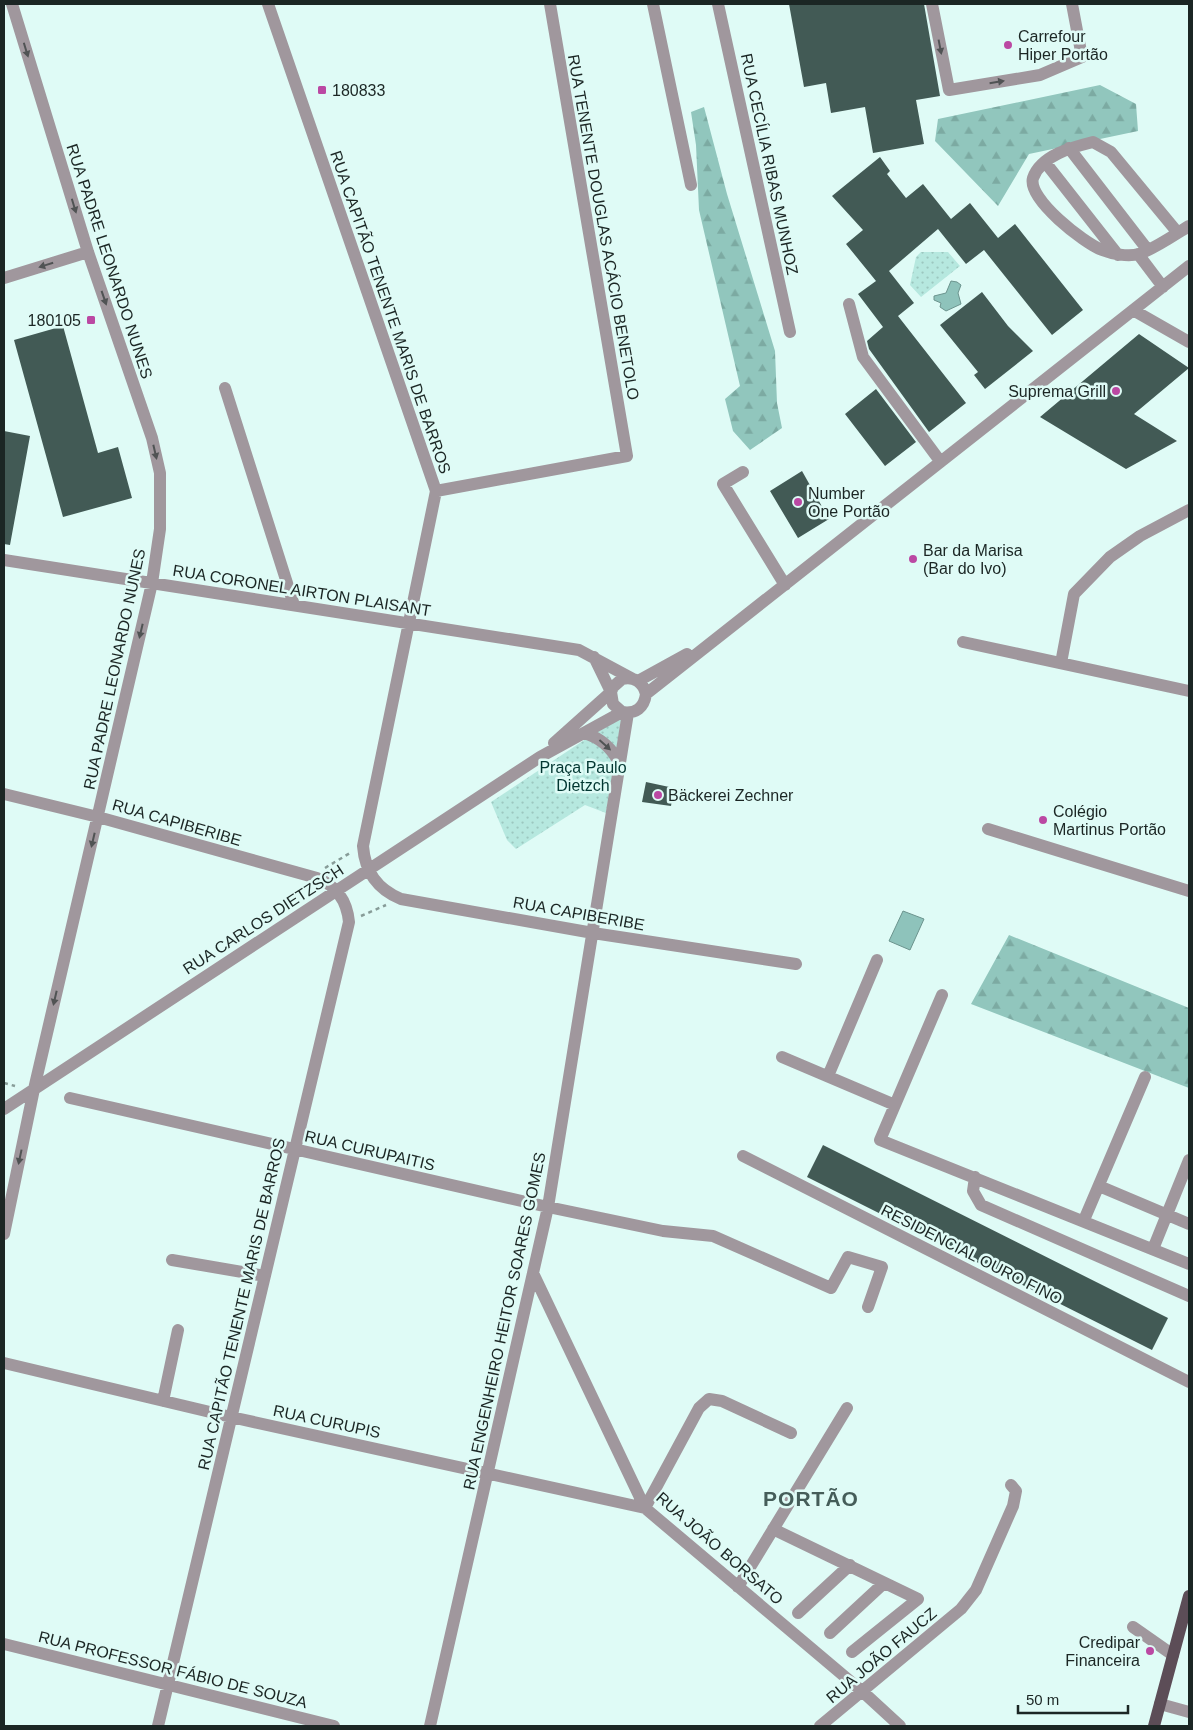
<svg xmlns="http://www.w3.org/2000/svg" width="1193" height="1730" font-family="Arial,sans-serif">
	<style>
		.forest { fill: url(#forest-firs) }
		.park { fill: url(#park-dots) }
		.water { fill: #8ec3bb; stroke: #6c948e }
		.building { fill: #425a55 }
		.lines { fill: none; stroke-linecap: round; stroke-linejoin: round }
		.path { stroke: #879c98; stroke-width: 2.5; stroke-dasharray: 4 4; stroke-linecap: butt }
		.minor { stroke: #a0979d; stroke-width: 12 }
		.major { stroke: #5c4d57; stroke-width: 12 }
		.oneway { fill: #505354 }
		.poi-dot { fill: #bb48a3; stroke: #dffbf6; stroke-width: 2 }
		.labels { text-anchor: middle; stroke-width: 5; stroke-linejoin: round; paint-order: stroke }
		.poi-label { font-size: 16px; fill: #1b2624; stroke: #dffbf6; text-anchor: start }
		.street-label { font-size: 16px; fill: #1b2624; stroke: #dffbf6 }
		.park-label { font-size: 16px; fill: #023631; stroke: #dffbf6 }
		.district-label { font-size: 21px; font-weight: bold; letter-spacing: 1px; fill: #455d59; stroke: #dffbf6 }
	</style>
	<defs>
		<pattern id="forest-firs" width="22" height="20" patternUnits="userSpaceOnUse" patternTransform="scale(1.25)"><rect width="22" height="20" fill="#91c6bd"/><path d="M5 1l3.5 6h-7zM16 11l3.5 6h-7z" fill="#7caaa2"/></pattern>
		<pattern id="park-dots" width="8" height="8" patternUnits="userSpaceOnUse" patternTransform="scale(1.25)"><rect width="8" height="8" fill="#b6e8df"/><path d="M2 2h.1M6 6h.1" fill="none" stroke="#9cc7bf" stroke-width="1.8" stroke-linecap="round"/></pattern>
	</defs>
	<rect width="100%" height="100%" fill="#dffbf6"/>
	<path class="forest" d="M1100,85L1136,104L1138,131L1029,154L998,206L935,141L938,119Z
		M704,107L727,194L775,351L777,403L782,428L750,450L733,431L725,399L740,386L699,210L696,145L691,112Z
		M1009,935L1189,1008V1088L971,1004Z"/>
	<path class="park" d="M921,252H948L960,266L921,297L910,285L916,257Z
		M622,715L606,813L585,805L516,849L507,840L491,802Z"/>
	<path class="water" d="M951,281L957,282L961,285L958,293L961,304L946,311L940,307L941,303L934,300V296L946,293Z
		M903,911L924,919L910,950L889,941Z"/>
	<path class="building" d="M789,4H924L940,96L916,100L924,144L873,153L865,107L831,113L826,83L804,87Z
		M880,157L890,171L887,174L906,198L923,184L951,219L970,203L998,238L1015,224L1083,310L1052,335L984,250L966,264L938,229L889,271L914,303L898,316L966,403L929,432L869,349L867,341L883,327L858,294L876,281L846,244L863,230L832,196Z
		M982,292L1008,326L1033,351L985,389L974,375L978,372L940,325Z
		M63,326L98,453L118,447L132,498L63,517L14,340Z
		M1139,334L1189,368L1134,414L1177,441L1126,469L1040,417Z
		M876,389L916,442L885,466L845,414Z
		M4,431L30,436L10,545L4,544Z
		M802,471L829,519L798,538L770,491Z
		M646,782L674,788L671,806L642,802Z
		M823,1145L1168,1318L1152,1350L807,1177Z"/>
	<g class="lines">
		<path class="path" d="M325,868L350,853
			M361,916L386,905
			M4,1083L15,1086"/>
		<path class="minor" d="M268,4L436,491L363,846C365,872 377,889 401,899L593,933L796,964
			M653,4L691,185
			M718,4L790,332
			M932,4L949,90L1040,75L1082,57L1072,4
			M1069,148L1147,249
			M1045,162L1118,255
			M1178,233L1111,152L1093,142C1073,147 1041,155 1033,178C1027,199 1084,243 1102,250C1112,254 1128,257 1139,254C1156,248 1174,235 1189,226
			M1138,254L1163,287
			M4,278L88,252
			M849,304L863,357L940,461
			M1133,310L1189,342
			M225,388L294,605
			M743,472L723,484L785,585
			M436,491L627,456L550,4
			M4,560L579,650L633,679
			M963,642L1189,691
			M594,657L611,692L613,704L622,712
			M1061,663L1074,594L1110,557L1140,536L1189,510
			M638,681L687,654
			M584,733C601,738 613,749 620,765
			M554,743L611,692L613,687L622,679C634,676 643,682 646,694
			M4,794L98,817L317,878C337,886 347,901 349,922L158,1726
			M988,829L1189,891
			M942,995L880,1140L1189,1264
			M782,1057L895,1105
			M828,1076L877,960
			M70,1098L548,1207L663,1231L713,1236L831,1288L848,1257L882,1267L868,1307
			M4,1109L540,757L622,712C636,714 644,708 646,694L1189,266
			M743,1156L1189,1382
			M975,1177L973,1191L981,1205L1189,1296
			M1099,1186L1189,1224
			M1084,1220L1145,1077
			M4,1234L34,1089L152,583L160,529V473L152,438L88,252L12,4
			M1153,1249L1189,1160
			M172,1260L265,1276
			M533,1273L645,1508L863,1692L900,1726
			M4,1363L231,1417L645,1508L699,1408L709,1399L722,1401L791,1433
			M163,1401L178,1330
			M773,1529L918,1599L852,1652
			M738,1587L847,1408
			M798,1613L850,1565
			M1133,1627L1173,1655
			M830,1633L884,1583
			M4,1644L334,1726
			M1160,1704L1189,1712
			M430,1726L548,1207L628,713
			M820,1726L961,1609L976,1590L1013,1506L1016,1491L1011,1485"/>
		<path class="major" d="M1154,1726L1189,1596"/>
	</g>
	<defs><path id="oneway-solid" d="M-6-.8H1V-3.2L6.5 0L1 3.2V.8H-6Z" transform="scale(1.25)"/></defs>
	<g class="oneway">
		<use href="#oneway-solid" transform="translate(940 47) rotate(79)"/>
		<use href="#oneway-solid" transform="translate(26 50) rotate(73)"/>
		<use href="#oneway-solid" transform="translate(997 82) rotate(-9)"/>
		<use href="#oneway-solid" transform="translate(74 206) rotate(73)"/>
		<use href="#oneway-solid" transform="translate(46 265) rotate(163)"/>
		<use href="#oneway-solid" transform="translate(104 298) rotate(71)"/>
		<use href="#oneway-solid" transform="translate(155 452) rotate(77)"/>
		<use href="#oneway-solid" transform="translate(141 631) rotate(103)"/>
		<use href="#oneway-solid" transform="translate(605 745) rotate(42)"/>
		<use href="#oneway-solid" transform="translate(93 840) rotate(103)"/>
		<use href="#oneway-solid" transform="translate(55 998) rotate(103)"/>
		<use href="#oneway-solid" transform="translate(20 1157) rotate(102)"/>
	</g>
	<g class="poi-dot">
		<circle cx="1008" cy="45" r="5"/>
		<rect x="317" y="85" width="10" height="10" rx="2.5"/>
		<rect x="86" y="315" width="10" height="10" rx="2.5"/>
		<circle cx="1116" cy="391" r="5"/>
		<circle cx="798" cy="502" r="5"/>
		<circle cx="913" cy="559" r="5"/>
		<circle cx="658" cy="795" r="5"/>
		<circle cx="1043" cy="820" r="5"/>
		<circle cx="1150" cy="1651" r="5"/>
	</g>
	<g class="labels">
		<g class="poi-label">
			<text x="1018" y="42">Carrefour<tspan x="1018" dy="18">Hiper Portão</tspan></text>
			<text x="332" y="96">180833</text>
			<text x="81" y="326" text-anchor="end">180105</text>
			<text x="1106" y="397" text-anchor="end">Suprema Grill</text>
			<text x="808" y="499">Number<tspan x="808" dy="18">One Portão</tspan></text>
			<text x="923" y="556">Bar da Marisa<tspan x="923" dy="18">(Bar do Ivo)</tspan></text>
			<text x="668" y="801">Bäckerei Zechner</text>
			<text x="1053" y="817">Colégio<tspan x="1053" dy="18">Martinus Portão</tspan></text>
			<text x="1140" y="1648" text-anchor="end">Credipar<tspan x="1140" dy="18">Financeira</tspan></text>
		</g>
		<g class="street-label">
			<text transform="translate(770 164) rotate(78)" y="6">RUA CECÍLIA RIBAS MUNHOZ</text>
			<text transform="translate(604 227) rotate(80)" y="6">RUA TENENTE DOUGLAS ACÁCIO BENETOLO</text>
			<text transform="translate(110 261) rotate(72)" y="6">RUA PADRE LEONARDO NUNES</text>
			<text transform="translate(391 312) rotate(71)" y="6">RUA CAPITÃO TENENTE MARIS DE BARROS</text>
			<text transform="translate(302 590) rotate(9)" y="6">RUA CORONEL AIRTON PLAISANT</text>
			<text transform="translate(114 669) rotate(-78)" y="6">RUA PADRE LEONARDO NUNES</text>
			<text transform="translate(177 822) rotate(16)" y="6">RUA CAPIBERIBE</text>
			<text transform="translate(579 913) rotate(10)" y="6">RUA CAPIBERIBE</text>
			<text transform="translate(263 919) rotate(-33)" y="6">RUA CARLOS DIETZSCH</text>
			<text transform="translate(370 1150) rotate(13)" y="6">RUA CURUPAITIS</text>
			<text transform="translate(972 1254) rotate(27)" y="6">RESIDENCIAL OURO FINO</text>
			<text transform="translate(241 1304) rotate(-77)" y="6">RUA CAPITÃO TENENTE MARIS DE BARROS</text>
			<text transform="translate(504 1321) rotate(-78)" y="6">RUA ENGENHEIRO HEITOR SOARES GOMES</text>
			<text transform="translate(327 1421) rotate(12)" y="6">RUA CURUPIS</text>
			<text transform="translate(720 1548) rotate(41)" y="6">RUA JOÃO BORSATO</text>
			<text transform="translate(881 1655) rotate(-40)" y="6">RUA JOÃO FAUCZ</text>
			<text transform="translate(173 1669) rotate(14)" y="6">RUA PROFESSOR FÁBIO DE SOUZA</text>
		</g>
		<g class="park-label">
			<text x="583" y="773">Praça Paulo<tspan x="583" dy="18">Dietzch</tspan></text>
		</g>
		<g class="district-label">
			<text x="811" y="1506">PORTÃO</text>
		</g>
	</g>
	<rect width="1193" height="1730" fill="none" stroke="#1b2624" stroke-width="10"/>
	<path d="M1018 1705v8h110v-8" fill="none" stroke="#1b2624" stroke-width="2.5"/>
	<text x="1026" y="1705" font-size="15" fill="#1b2624" stroke="#dffbf6" stroke-width="4" paint-order="stroke">50 m</text>
</svg>
